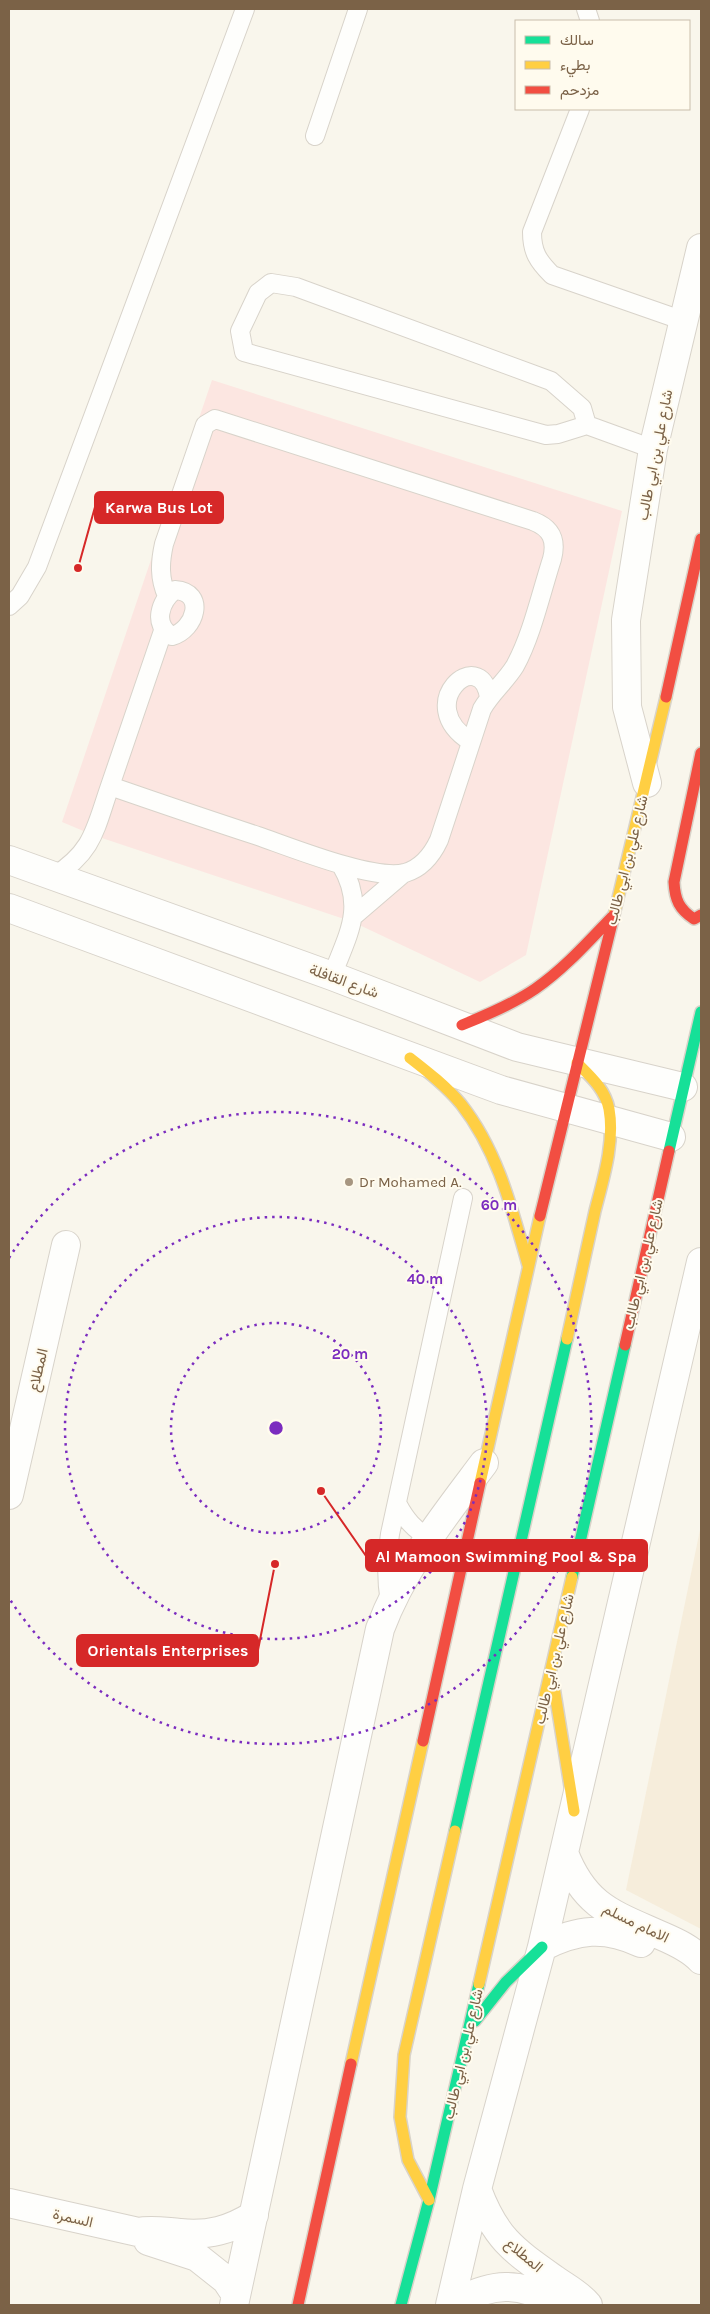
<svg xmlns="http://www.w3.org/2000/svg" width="710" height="2314" font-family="Karla,Vazirmatn,sans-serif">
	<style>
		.residential { fill: #f6eddb }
		.medical { fill: #fce6e1 }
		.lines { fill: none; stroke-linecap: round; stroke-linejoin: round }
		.lane-casing { stroke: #d8d3ca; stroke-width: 20 }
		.street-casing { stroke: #d8d3ca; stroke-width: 30 }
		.fast-casing { stroke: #d9d3c9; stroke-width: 14 }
		.slow-casing { stroke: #d9d3c9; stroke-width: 14 }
		.jam-casing { stroke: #d9d3c9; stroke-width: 14 }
		.lane { stroke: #fefefc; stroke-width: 18 }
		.street { stroke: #fefefc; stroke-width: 28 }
		.fast { stroke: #16e098; stroke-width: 11 }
		.slow { stroke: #ffcf43; stroke-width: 11 }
		.jam { stroke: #f24e42; stroke-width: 11 }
		.ring { fill: none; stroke: #7b2cbf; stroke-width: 2.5; stroke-dasharray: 2.5 5 }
		.poi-dot { fill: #a79681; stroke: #fffbee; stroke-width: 2 }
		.labels { text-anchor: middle; stroke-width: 4; stroke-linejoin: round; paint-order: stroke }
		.street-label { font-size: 15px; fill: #7b6247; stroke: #fffbee }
		.poi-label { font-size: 15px; fill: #7b6247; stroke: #fffbee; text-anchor: start }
		.centre { fill: #7b2cbf; stroke: #fffbee; stroke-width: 2.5 }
		.ring-label { font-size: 15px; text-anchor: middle; font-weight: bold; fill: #7b2cbf; stroke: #fffbee; stroke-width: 4; stroke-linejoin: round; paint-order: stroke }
		.leader { fill: none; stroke: #d62828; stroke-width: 2 }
		.callout-dot { fill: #d62828; stroke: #fffbee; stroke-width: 2 }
		.callout { fill: #d62828; stroke: #d62828; stroke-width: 2 }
		.callout-label { font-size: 16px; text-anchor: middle; font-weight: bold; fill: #fff }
	</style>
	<rect width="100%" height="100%" fill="#f9f6ec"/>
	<path class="residential" d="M701,1525V1929L626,1890Z"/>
	<path class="medical" d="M212,380L622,511L526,955L480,982L353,922L93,835L62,822Z"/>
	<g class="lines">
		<defs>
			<path id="lane" d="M586,9L590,21
				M580,109L532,232C532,252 538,261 552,275L684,321
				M315,136L358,9
				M587,425L582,408L551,381L296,287L271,283L258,293L240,331L244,352L546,435L558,434L587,425L653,449
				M175,590C207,592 195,630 172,636C152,625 160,601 175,590Z
				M9,606L20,596L37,567L245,9
				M163,631L110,786C159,803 209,820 258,836C290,847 374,881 405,873C422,868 432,855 439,840L482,709C491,693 505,682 515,666C532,635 541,593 552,559C557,540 551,528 533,521L215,419L205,425L164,544C160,562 159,578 167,596
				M470,741C412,704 480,644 489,697
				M53,877C94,851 95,829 110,786
				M355,915L404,873
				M332,976C348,934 366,907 341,865
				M398,1505C406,1520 414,1529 429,1538
				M390,1603C386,1579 386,1558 390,1534L463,1198"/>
			<path id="street" d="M647,783L627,707L626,620L653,449L701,248
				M9,860L332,976L517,1047L683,1087
				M9,908L501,1090L671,1137
				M9,1495L66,1245
				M564,1853C585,1907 613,1914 662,1936C676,1942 691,1949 701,1960
				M542,1947C578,1929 604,1926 641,1943
				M477,2189C495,2238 513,2250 554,2279C565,2287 579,2294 588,2305
				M9,2203L138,2232C152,2229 166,2232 180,2233C209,2236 230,2230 254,2215
				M148,2241L197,2257L226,2280L236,2295
				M234,2305L380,1629C403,1567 445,1515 484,1463
				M450,2305L477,2189L542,1947L701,1262
				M452,2305C491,2282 520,2280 559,2305"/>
			<path id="fast" d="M669,1151L701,1012
				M572,1577L625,1345
				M455,1831L567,1339
				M475,2021L506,1982L542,1947
				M401,2305L429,2200L479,1984"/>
			<path id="slow" d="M614,915L666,697
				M410,1058C428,1072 446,1086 461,1104C498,1151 512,1209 528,1265
				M567,1339C576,1296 586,1254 595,1211C603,1180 615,1142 609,1109C605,1089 591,1077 577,1063
				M480,1483L540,1216
				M554,1687L574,1811
				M479,1984L572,1577
				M351,2064L423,1741
				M429,2200L408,2160L400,2117L404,2055L455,1831"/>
			<path id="jam" d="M666,697L701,539
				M701,753L674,882C675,900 679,909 694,919L701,915
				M462,1025C487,1015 513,1004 535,989C564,969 588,942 612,917
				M540,1216L614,915
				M625,1345L669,1151
				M423,1741L480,1483
				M298,2305L351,2064"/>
		</defs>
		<use href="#lane" class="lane-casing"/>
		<use href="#street" class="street-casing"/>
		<use href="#fast" class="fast-casing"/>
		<use href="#slow" class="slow-casing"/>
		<use href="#jam" class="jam-casing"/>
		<use href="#lane" class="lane"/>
		<use href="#street" class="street"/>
		<use href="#fast" class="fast"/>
		<use href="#slow" class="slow"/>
		<use href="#jam" class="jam"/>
	</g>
	<g class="ring">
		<circle cx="276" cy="1428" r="105"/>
		<circle cx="276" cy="1428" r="211"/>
		<path d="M9 1258A316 316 0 1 1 9 1598"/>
	</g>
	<circle class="poi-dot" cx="349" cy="1182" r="5"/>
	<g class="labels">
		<g class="street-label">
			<text transform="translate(655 455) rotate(-79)" y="5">شارع علي بن ابي طالب</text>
			<text transform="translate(627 860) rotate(-76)" y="5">شارع علي بن ابي طالب</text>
			<text transform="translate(344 981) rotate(20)" y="5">شارع القافلة</text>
			<text transform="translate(643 1264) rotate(-77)" y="5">شارع علي بن ابي طالب</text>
			<text transform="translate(38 1370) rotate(-77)" y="5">المطلاع</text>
			<text transform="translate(554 1659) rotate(-77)" y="5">شارع علي بن ابي طالب</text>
			<text transform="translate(636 1923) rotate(26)" y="5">الامام مسلم</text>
			<text transform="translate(463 2054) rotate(-77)" y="5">شارع علي بن ابي طالب</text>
			<text transform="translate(73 2218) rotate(13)" y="5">السمرة</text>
			<text transform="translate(524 2255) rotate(40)" y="5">المطلاع</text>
		</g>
		<g class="poi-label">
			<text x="359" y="1187">Dr Mohamed A.</text>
		</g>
	</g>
	<circle cx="276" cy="1428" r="8" class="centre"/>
	<g class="ring-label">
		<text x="499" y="1210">60 m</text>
		<text x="425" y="1284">40 m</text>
		<text x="350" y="1359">20 m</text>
	</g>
	<path class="leader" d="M78 568L95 507M321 1491L366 1556M275 1564L258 1650"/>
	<g class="callout-dot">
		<circle cx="78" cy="568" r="5"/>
		<circle cx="321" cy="1491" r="5"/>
		<circle cx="275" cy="1564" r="5"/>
	</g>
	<g class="callout">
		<rect x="95" y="492" width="128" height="31" rx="5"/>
		<rect x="366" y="1540" width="281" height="31" rx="5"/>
		<rect x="77" y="1635" width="181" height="31" rx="5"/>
	</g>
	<g class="callout-label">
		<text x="159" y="513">Karwa Bus Lot</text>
		<text x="506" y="1562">Al Mamoon Swimming Pool &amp; Spa</text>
		<text x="168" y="1656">Orientals Enterprises</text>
	</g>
	<rect width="710" height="2314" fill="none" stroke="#7b6247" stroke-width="20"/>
	<rect x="515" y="20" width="175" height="90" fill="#fffbee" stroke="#cabeab"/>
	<rect x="525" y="36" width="25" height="8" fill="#16e098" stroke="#cabeab"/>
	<text x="560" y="45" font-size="15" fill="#7b6247">سالك</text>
	<rect x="525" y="61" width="25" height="8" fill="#ffcf43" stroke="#cabeab"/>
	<text x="560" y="70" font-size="15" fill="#7b6247">بطيء</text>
	<rect x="525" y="86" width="25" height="8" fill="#f24e42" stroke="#cabeab"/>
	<text x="560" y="95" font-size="15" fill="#7b6247">مزدحم</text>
</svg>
